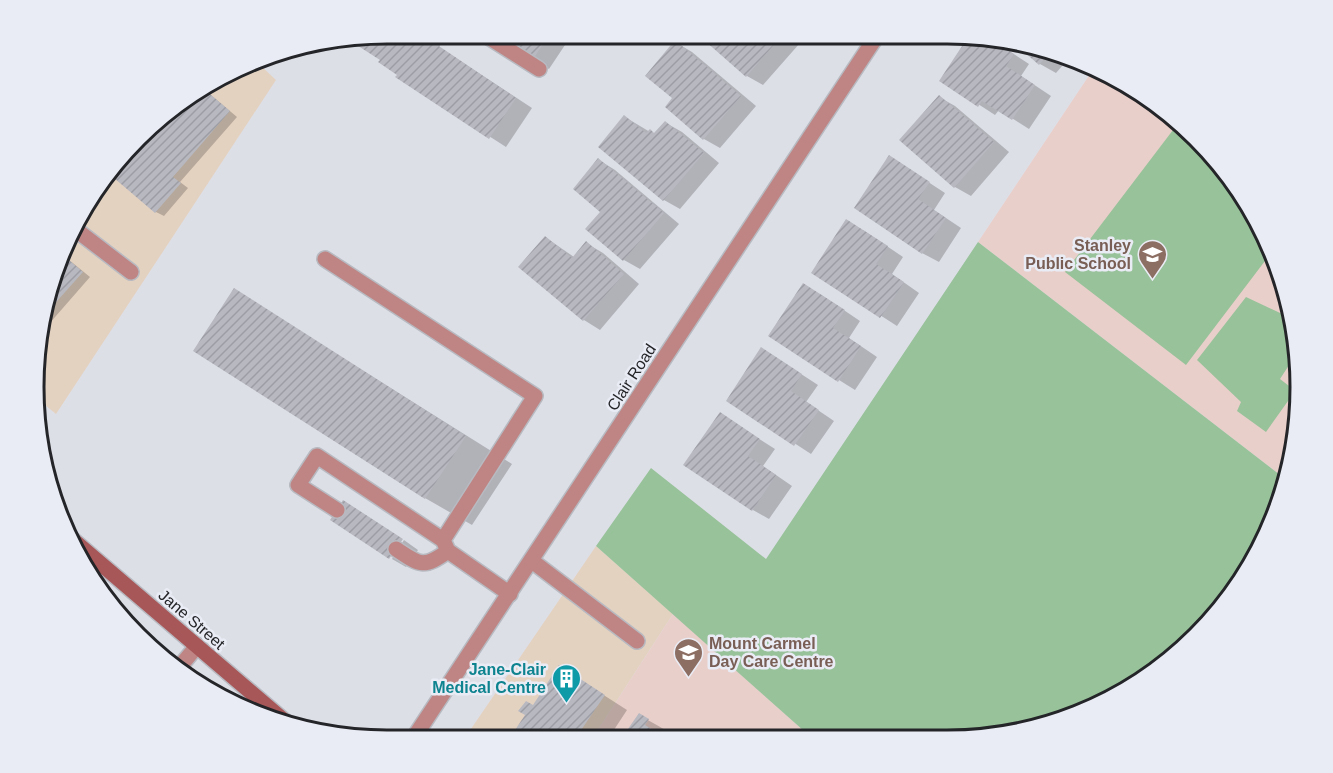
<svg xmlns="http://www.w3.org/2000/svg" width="1333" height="773" font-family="Arial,sans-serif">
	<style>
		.commercial { fill: #e4d2c1 }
		.education { fill: #e9cfca }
		.park { fill: #98c29a }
		.shadow { fill: #0003 }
		.building { fill: url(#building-hatch) }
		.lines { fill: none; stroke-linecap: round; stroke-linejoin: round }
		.lane-casing { stroke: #b8bac1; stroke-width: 18 }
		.street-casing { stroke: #b8bac1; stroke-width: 18 }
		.secondary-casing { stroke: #b8bac1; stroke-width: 18 }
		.lane { stroke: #be8584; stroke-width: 15 }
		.street { stroke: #be8584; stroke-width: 15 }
		.secondary { stroke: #a85758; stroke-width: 15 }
		.labels { text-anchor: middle; stroke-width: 5; stroke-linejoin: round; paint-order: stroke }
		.education-label { font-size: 16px; font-weight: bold; fill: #785e54; stroke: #eaecf5; text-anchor: end }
		.street-label { font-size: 16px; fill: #242528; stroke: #eaecf5 }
		.culture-label { font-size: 16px; font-weight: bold; fill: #0d838f; stroke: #eaecf5; text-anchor: end }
		.rim { fill: none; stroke: #242528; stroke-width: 3 }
	</style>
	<defs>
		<pattern id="building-hatch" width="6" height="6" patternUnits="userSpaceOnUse" patternTransform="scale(1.5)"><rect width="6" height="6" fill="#b7b8c0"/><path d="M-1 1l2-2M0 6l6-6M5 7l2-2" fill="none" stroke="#9d9ea5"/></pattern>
	</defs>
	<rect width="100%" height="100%" fill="#dddfe7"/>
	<path class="commercial" d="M256,61L276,80L56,414L34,396L33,387L45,295L93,190L172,106Z
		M596,546L673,614L592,739H464Z"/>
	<path class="education" d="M1094,68L1143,92L1240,190L1293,317V455L1284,478L978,242Z
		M673,614L813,739H592Z"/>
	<path class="park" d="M1176,126L1240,190L1268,257L1186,365L1065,272Z
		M978,242L1284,478L1241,583L1196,637L1124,692L1060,721L970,739H813L596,546L651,468L766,559Z
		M1246,297L1293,319V359L1280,379L1293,389V394L1266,432L1237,411L1241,402L1197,360Z"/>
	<path class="shadow" d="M386,33H426L441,44L439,47L532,108L506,147L397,77L399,74L354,38Z
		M493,33H573L549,69Z
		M698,33L789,34L800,43L763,85L747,76Z
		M971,34L989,38L1029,64L1021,76L1051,96L1029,129L999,110L995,115L941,80Z
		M675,42L692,52L756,106L720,148L704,139L674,98Z
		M1016,43L1060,52L1070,57L1056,73L1040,64Z
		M209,86L205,90L237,117L180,182L188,188L164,216L156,212L140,150L135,145L172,106Z
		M939,97L955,106L1009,152L971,196L955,187Z
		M625,117L655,135L666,123L682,132L719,163L680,209L664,200Z
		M890,157L945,193L934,210L961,228L939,262L922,253Z
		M599,160L615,170L679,224L640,269L624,260L602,212Z
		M863,230L903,257L892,274L919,293L897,326L813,272Z
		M545,237L574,257L586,243L603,253L639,284L600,330L584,320L521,267Z
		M63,255L90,277L42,332L45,295Z
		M234,290L512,464L472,525L425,498Z
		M820,294L860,321L849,338L877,357L855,390L839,380Z
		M778,359L818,385L806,402L834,421L811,454L728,400Z
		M720,414L775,449L763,466L792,486L769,519L753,510Z
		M404,540L418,550L406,567L392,559Z
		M560,667L627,710L608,739H511Z
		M639,715L669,732L678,738L623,739Z"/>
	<path class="building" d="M387,33H426L424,36L516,98L489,139L395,77L397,75L378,62L380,60L352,42L354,38Z
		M490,33H550L532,61Z
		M696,33L763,34H783L746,77Z
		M970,34L990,38L1014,54L1006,66L1035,85L1012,120L982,101L978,107L939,81Z
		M675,40L741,96L703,140L665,107L672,98L645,76Z
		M1013,42L1048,49L1052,50L1039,65Z
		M204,89L230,111L173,177L181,183L155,213L114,178L138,150L134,146L172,106Z
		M939,95L994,142L954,188L899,140Z
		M624,115L646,133L650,129L654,133L665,121L704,153L663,201L598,147Z
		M889,155L930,182L918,199L946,218L922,254L854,208Z
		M598,158L664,213L623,261L585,229L600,212L573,189Z
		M846,219L888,246L876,264L904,282L880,318L811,273Z
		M545,236L572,258L586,241L624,274L583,321L518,267Z
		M63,255L83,272L42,318L45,295Z
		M803,283L845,310L833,328L861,346L838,382L768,336Z
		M234,288L466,436L425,499L193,351Z
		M761,347L802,374L791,391L819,410L794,446L726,401Z
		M720,412L760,439L748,456L776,475L752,511L683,465Z
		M343,500L403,539L389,559L330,520Z
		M559,665L605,695L575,739H509L525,715L518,711L526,701L533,705Z
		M639,713L649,719L645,725L667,739H621Z
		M701,731L711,737L710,739H695Z"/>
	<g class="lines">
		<defs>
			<path id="lane" d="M482,33L539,69
				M75,229L131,272
				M325,259L535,396L443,540
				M337,510L298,485L317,456L443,540L448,551L510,594
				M396,549C420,565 423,569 448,551
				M532,561L637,641
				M178,669L197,646"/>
			<path id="street" d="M413,739L878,34"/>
			<path id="secondary" d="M73,540L288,724"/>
		</defs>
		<use href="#lane" class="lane-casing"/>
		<use href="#street" class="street-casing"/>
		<use href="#secondary" class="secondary-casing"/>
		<use href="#lane" class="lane"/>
		<use href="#street" class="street"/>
		<use href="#secondary" class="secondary"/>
	</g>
	<defs>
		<symbol id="school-pin" viewBox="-11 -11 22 30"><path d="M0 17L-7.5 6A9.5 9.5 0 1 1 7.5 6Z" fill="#8d6e63" stroke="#eaecf5"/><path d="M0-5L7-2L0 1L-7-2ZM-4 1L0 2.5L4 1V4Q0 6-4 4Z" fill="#fff"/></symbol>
		<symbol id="building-pin" viewBox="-11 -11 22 30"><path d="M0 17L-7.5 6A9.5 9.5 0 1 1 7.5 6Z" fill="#0f9aa8" stroke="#eaecf5"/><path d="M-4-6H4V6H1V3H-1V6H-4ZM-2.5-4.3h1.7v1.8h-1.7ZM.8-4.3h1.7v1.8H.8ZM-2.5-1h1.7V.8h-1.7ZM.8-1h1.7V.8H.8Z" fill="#fff"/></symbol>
	</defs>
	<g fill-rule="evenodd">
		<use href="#school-pin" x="1136" y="238" width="33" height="45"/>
		<use href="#school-pin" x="672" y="636" width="33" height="45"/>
		<use href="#building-pin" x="550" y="662" width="33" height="45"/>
	</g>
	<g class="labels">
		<g class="education-label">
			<text x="1131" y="251">Stanley<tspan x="1131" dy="18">Public School</tspan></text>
			<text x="709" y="649" text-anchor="start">Mount Carmel<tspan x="709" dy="18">Day Care Centre</tspan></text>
		</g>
		<g class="street-label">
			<text transform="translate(631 377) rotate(-57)" y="6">Clair Road</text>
			<text transform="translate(192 619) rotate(41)" y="6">Jane Street</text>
		</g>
		<g class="culture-label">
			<text x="546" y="675">Jane-Clair<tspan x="546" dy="18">Medical Centre</tspan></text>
		</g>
	</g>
	<path d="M0 0H1333V773H0ZM387 44H947A343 343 0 0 1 1290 387V387A343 343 0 0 1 947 730H387A343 343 0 0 1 44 387V387A343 343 0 0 1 387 44Z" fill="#eaecf5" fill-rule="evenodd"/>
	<path class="rim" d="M387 44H947A343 343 0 0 1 1290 387V387A343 343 0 0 1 947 730H387A343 343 0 0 1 44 387V387A343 343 0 0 1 387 44Z"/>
</svg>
